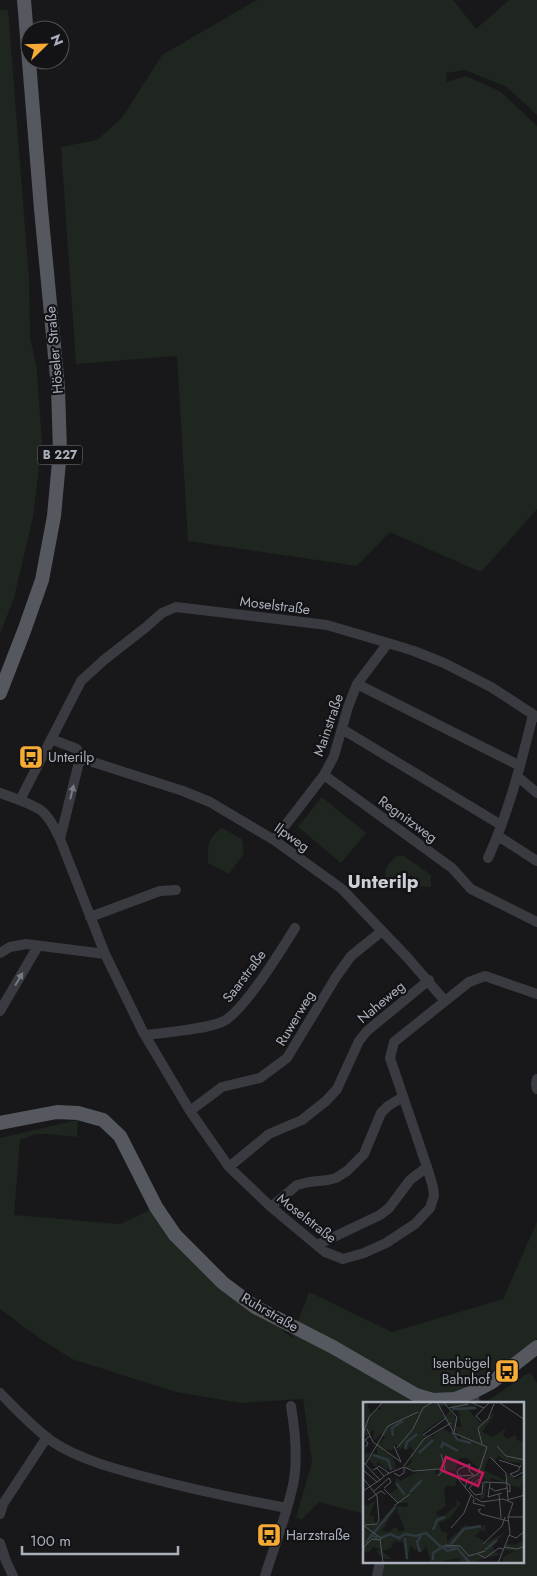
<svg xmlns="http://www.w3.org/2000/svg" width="537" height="1576" font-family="Jost,sans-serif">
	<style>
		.green { fill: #1e261f }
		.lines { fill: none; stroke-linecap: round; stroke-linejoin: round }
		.minor { stroke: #393b40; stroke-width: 10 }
		.major { stroke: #55585f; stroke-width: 14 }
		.oneway { fill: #777b84 }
		.labels { text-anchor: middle; stroke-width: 4.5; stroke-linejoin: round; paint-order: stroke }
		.shield { fill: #131316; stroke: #7d818a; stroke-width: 1 }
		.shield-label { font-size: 12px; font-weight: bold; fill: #aab0bb }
		.street-label { font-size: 14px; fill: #aab0bb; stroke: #131316 }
		.poi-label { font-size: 14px; fill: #aab0bb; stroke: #131316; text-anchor: start }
		.district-label { font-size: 19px; font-weight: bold; fill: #cccfd6; stroke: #131316 }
		.inset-river { fill: none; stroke: #2e383f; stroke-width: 2.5 }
		.inset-road { fill: none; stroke: #52555b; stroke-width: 1 }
		.view { fill: #c2185b; fill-opacity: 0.15; stroke: #c2185b; stroke-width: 2.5 }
		.inset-edge { fill: none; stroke: #aab0bb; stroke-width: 2.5 }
	</style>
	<rect width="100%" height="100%" fill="#18181b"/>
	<path class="green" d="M257,0H453L476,29L509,0H537V115L507,87L465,70L446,73L447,82L466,76L501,92L537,126V509L481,572L390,532L357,566L188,541L177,356L76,364L61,147L97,140L122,118L162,55Z
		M0,10H8L29,278L30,336L37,371L42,443L33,517L14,598L0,634Z
		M322,797L366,833L341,863L298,827Z
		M222,828L242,839L244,853L229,874L208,863C207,847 208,837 222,828Z
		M397,856H404L431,875V887L415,886L412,875L409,876L405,888L389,886C382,872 385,866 397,856Z
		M78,1120L77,1137L47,1134H35L20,1140L14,1215L120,1224L156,1207L255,1307L292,1338L309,1292L392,1332L503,1299L537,1222V1338L498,1369L466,1386L484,1403L530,1372L537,1383V1576H376V1562H523V1404H364V1514L319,1502L302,1519L296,1518L312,1462L303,1399L240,1403L176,1392L72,1359L42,1340L0,1309V1138Z"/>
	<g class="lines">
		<path class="minor" d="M357,684L520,766
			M342,729L501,825
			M51,739L77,749L80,758L60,839
			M80,758L183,791L210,802L274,840L342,889L406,956L445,1001
			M324,775L452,868L471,889L537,922
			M517,776L537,793
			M0,793C11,797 36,805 43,812C51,819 56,831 60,839L105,954L143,1032L190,1111L229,1167L271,1207L325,1252L343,1259L364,1253L386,1243L415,1224L430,1208L434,1196L433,1187L427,1167L390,1058L394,1042L469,982L485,976L537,994
			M20,800L81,681L104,660L145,628L162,613L176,607L327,625L388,643L414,651L444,663L491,687L537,717
			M498,836L537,861
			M274,840L324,775L334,756L348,707L357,684L388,643
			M488,858C509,812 521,763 533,715
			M90,917L160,891L176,890
			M0,953L10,947L26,944L105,954
			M0,1011L38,946
			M145,1035C167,1032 202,1030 222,1022C243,1013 281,950 295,928
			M537,1079L536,1084L537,1089
			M190,1111L222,1087L260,1078L287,1058L336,977L351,956L382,931
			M229,1167L269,1134L302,1120L326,1101L337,1089L359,1041L367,1031L429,980
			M271,1207L297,1185L309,1182L328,1180L336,1178L347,1171L364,1154L381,1113L388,1106L403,1097
			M317,1245L380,1215L389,1208L410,1180L427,1167
			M473,1392L475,1404
			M0,1393C17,1410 33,1428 53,1442C79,1459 112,1468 142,1476C190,1489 238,1499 287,1508
			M0,1514L3,1504L47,1437
			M0,1543L6,1561L13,1576
			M265,1576C275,1544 288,1512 294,1480C298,1455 295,1430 291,1406
			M377,1576L380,1562"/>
		<path class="major" d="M0,693L24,631L42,580L54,516L60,451L58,388L41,209L24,0
			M0,1123L57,1112L78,1113L103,1120L120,1136L156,1207L175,1235L223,1283L255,1307L333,1347L416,1395L433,1400L455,1399L473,1392L492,1382L537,1347"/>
	</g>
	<defs><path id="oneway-solid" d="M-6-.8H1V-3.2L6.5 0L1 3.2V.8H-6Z" transform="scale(1.25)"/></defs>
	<g class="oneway">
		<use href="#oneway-solid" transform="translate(72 792) rotate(-76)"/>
		<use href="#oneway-solid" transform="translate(19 979) rotate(-59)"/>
	</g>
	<defs>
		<symbol id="bus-square" viewBox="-11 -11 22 22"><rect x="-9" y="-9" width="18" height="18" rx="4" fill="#f6ab35" stroke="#131316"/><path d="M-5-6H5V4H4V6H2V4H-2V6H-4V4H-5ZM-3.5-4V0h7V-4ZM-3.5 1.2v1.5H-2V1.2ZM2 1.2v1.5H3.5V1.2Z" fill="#111"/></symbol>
	</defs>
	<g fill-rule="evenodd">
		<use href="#bus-square" x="17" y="743" width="28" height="28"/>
		<use href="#bus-square" x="493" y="1357" width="28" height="28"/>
		<use href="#bus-square" x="255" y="1521" width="28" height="28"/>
	</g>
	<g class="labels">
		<rect class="shield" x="37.5" y="445.5" width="45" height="19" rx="4"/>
		<g class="shield-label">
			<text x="60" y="459">B 227</text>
		</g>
		<g class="street-label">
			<text transform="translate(54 350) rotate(-95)" y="5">Höseler Straße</text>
			<text transform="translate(275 605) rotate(7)" y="5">Moselstraße</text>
			<text transform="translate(328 725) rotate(-71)" y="5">Mainstraße</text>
			<text transform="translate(408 819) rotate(36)" y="5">Regnitzweg</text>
			<text transform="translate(292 837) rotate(35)" y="5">Ilpweg</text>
			<text transform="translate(244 976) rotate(-53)" y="5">Saarstraße</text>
			<text transform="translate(381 1002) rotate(-40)" y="5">Naheweg</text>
			<text transform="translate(295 1018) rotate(-59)" y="5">Ruwerweg</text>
			<text transform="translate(307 1218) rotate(38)" y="5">Moselstraße</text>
			<text transform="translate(270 1312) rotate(30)" y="5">Ruhrstraße</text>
		</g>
		<g class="poi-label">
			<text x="48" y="762">Unterilp</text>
			<text x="490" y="1368" text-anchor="end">Isenbügel<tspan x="490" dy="16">Bahnhof</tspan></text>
			<text x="286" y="1540">Harzstraße</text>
		</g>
		<g class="district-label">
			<text x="383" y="888">Unterilp</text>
		</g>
	</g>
	<g transform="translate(363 1402)">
		<rect width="161" height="161" fill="#18181b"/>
		<path d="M0,0H4L8,13L13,7L19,8L16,4L18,0H67L69,3L73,0H101L113,5L115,7L106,8L117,21L133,10L119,30L130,35L143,26L140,32L144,37L153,33L154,38L161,40V54H158L161,55V66L158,61L142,59L136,54L132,58L137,64L126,55L121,68L143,79L145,72L153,77L161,73L158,85L161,87L128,76L123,82L122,95L119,97L116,96L121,90L120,80L125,78L114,75L103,86L113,72L114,65L104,56H96L92,69L82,68L80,63L77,67L54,68L42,66L49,60L48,51H52L47,44L43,49L41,44L31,52L37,46L33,43L29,48H20L31,57L28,58H31L33,67L27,68L25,64L24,68L14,59V66L6,58L7,53L0,61L2,51L15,52L13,45L17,40L20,42L18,39L22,36L18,32L10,39L11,27L4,35L0,31ZM86,3L96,11L98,25H93V17L87,8L82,15L78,11V5ZM80,16L98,35L96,38L80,26L69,35L59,31ZM70,67L76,68H73L72,73L78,68L94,75L92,85L84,83L81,88L83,104L73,110L75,114H80L94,103L93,98L98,101L87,116L76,121L78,129L83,131L84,129V140L102,123L111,126L124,123L121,127L124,131L118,128L112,134L121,139L120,142L141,131L130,144L132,150L139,152L115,158L118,161H85L97,160V156L68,161L63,144L58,151L52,148L47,161L52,148L47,143L44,161L40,140L31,139L28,146L19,149L29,157H21L13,149L17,148L10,145L6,150H0V102L4,104L13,98L6,114L10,113L12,122H15L31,104L44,105L45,101H36L26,92L35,86L32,78L34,76L37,79L56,69ZM33,106L42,128L36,130L33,125L25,130L19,129ZM161,138V161H135L140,160V155L152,149L141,148L143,142L152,143Z" fill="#1e261f" fill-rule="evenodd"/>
		<path class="inset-river" d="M89,7L113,6M89,30L95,38L108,41M30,34L29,26L40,19M78,46L80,41L95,49M42,47L44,40L54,32M56,51L70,38M10,53L25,58L28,68M33,81L42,93M47,90L59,78M70,128L74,118L82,115M9,133L32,105M18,136L27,132L36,136L42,132L53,134L63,131L77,144L94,146L107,161M42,136L44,157M3,141L8,133L15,136M88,142L101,127L118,124M78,144L84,149L93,147M122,148L134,138M57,150L54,140L58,134M70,158V151L78,146"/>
		<path class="inset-road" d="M74,0L91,31L124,45L115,72L105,77L102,85M80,0L94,15L91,30M107,0L121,6M137,1L162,18M86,6L105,2M118,19L113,14L127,0M4,27L10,40L38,60M0,32L6,15L20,0M60,33L83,16M119,42L115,26L125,17L131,2M31,44L38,60M134,44L143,54L162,58M3,45L5,41L2,38L7,34M34,46L50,27L60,6L70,0M127,55L143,71L145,98M136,58L157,65M0,60L17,78L25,71M2,63L25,24L55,10M41,64L61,37L88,21M14,66L16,64L26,71M0,68L14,80M10,68L14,66L21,74M31,71L36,74L41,71V66M24,72L41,65L50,69L76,67L92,73L111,96M147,72L151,75L162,69M147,72L155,69L158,63M75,74L82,67L78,52M96,74L111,73L106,69L107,62L96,67L94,70L95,73L96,74V75L97,76M0,76L14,94L16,118L14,122L2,123M116,77L106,86L112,93L119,92L120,80M121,80L143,81M127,81L125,95L139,91M143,81L147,83V90L144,88M126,85L132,89L144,86M21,87L35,101M0,89L17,78M10,90L26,76L28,80L21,86M136,92L138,116M112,96L119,100L140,97L150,101L145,115L147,131L135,161M111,97L110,101L122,104M5,98L18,89L22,92M144,98L162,93M31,104L47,92M118,107L115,108L118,112L145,119M145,115H162M0,123L19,137M88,126L101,111L108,93M146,133L153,136L162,129M17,137L20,161M120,142L139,124L142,115M82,143L97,144L106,154M1,145L9,137L18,138M141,145L154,147L162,144M115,152L122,156L136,146L140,147M106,154L122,149"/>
		<path class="view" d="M83,55L120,71L115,84L78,68Z"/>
		<rect width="161" height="161" class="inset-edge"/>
	</g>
	<g transform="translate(45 45) rotate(67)"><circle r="24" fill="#131316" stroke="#4f5258"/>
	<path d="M0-4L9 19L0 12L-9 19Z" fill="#f6ab35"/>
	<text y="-8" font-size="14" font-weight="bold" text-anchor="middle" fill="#aab0bb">N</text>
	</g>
	<path d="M22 1546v8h156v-8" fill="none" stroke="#aab0bb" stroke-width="2.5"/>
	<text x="30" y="1546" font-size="15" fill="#aab0bb" stroke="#131316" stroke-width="4" paint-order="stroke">100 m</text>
</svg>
